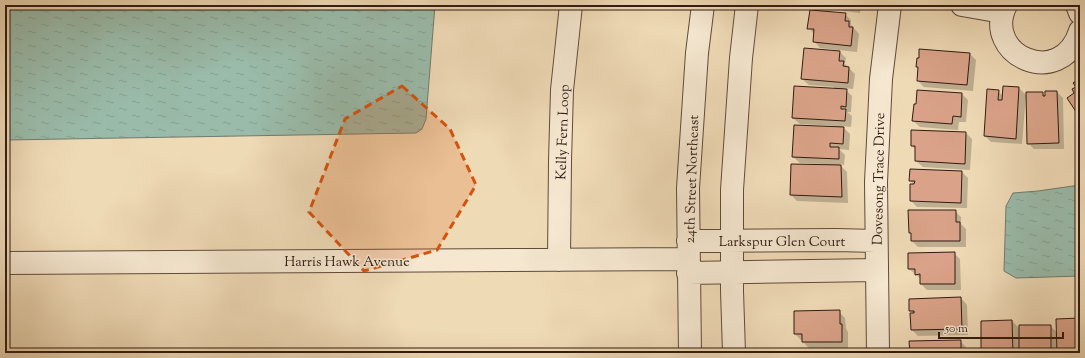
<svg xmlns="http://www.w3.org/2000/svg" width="1085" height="358" font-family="'Sorts Mill Goudy',serif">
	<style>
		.water { fill: url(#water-ripples); stroke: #707b6e }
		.shadow { fill: #0003 }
		.building { fill: #daa389; stroke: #311b13 }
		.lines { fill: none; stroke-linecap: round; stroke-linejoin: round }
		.minor-casing { stroke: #604b3c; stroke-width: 24 }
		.minor { stroke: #f5e7d0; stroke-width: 22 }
		.marked { fill: #d6530d; fill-opacity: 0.2; stroke: #d6530d; stroke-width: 3; stroke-dasharray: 8 5; stroke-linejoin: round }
		.labels { text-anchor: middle; stroke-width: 3; stroke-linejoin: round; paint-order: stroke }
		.street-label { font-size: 14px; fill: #311b13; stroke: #f5e7d0 }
	</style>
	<defs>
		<pattern id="water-ripples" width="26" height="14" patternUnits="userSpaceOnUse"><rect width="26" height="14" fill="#9abbaa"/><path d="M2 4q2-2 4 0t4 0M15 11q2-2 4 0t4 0" fill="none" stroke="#85a091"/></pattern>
	</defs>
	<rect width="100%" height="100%" fill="#efdab6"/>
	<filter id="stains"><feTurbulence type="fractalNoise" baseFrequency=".005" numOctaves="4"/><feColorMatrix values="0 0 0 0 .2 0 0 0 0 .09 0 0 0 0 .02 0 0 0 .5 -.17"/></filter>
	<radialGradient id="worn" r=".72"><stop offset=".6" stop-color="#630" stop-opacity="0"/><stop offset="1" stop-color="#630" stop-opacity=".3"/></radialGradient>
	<path class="water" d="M5,5H435L426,119L422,129L416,133L5,140Z
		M1080,185V276L1016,278L1004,271L1006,206L1013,193L1038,191Z"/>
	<path class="shadow" d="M808,5H861L860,13L811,7Z
		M845,14L851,20V25L859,34L857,52L820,48L814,41V34L809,28Z
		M840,52L846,58L845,64L855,74L853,89L844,88L852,96L851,112H847L852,116L851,127L842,126L850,134L849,150L839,149L845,155L844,165L839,164L847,172L848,203L797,201L791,195L792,165L823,166V164L800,163L793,157L837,128V126L800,124L793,118L834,89V87L809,85L802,79Z
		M970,54L976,60L973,91L924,87L918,81L919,68L917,67Z
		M1004,87L1019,88L1026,95L1022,144L991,142L985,136L998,91L1003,96Z
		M1057,92L1063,98L1064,149H1034L1028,143L1042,93L1046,97Z
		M962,94L968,100L966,122H959L958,130L920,127L913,121Z
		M966,133L972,139L970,170L923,167L916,161V150L912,146Z
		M962,172L968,178L967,208L917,207L911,201L915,185L910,181Z
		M955,211L961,217V224L966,229V247H918L912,241V235L910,232Z
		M954,253L960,259L961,290H927L921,284V279L909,269V254Z
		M961,298L967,305L968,335L918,336L912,330L913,314L910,310Z
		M839,312L845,318L846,329L848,332V348H809L803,342V340H801L795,334Z
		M1080,319V353H982V322L1012,321L1020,329L1050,326L1058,333Z
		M960,341L966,347V353H911Z"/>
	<path class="building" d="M810,10L846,13L845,21H849V27H853L851,46L813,42L814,29H807Z
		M804,48L840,51L839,61H844L843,66L849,67L848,83L801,79Z
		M919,49L970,53L967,85L917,81L918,67H916L917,58H919Z
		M1080,78V118L1067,98L1074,93L1072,89L1076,87L1073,83Z
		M794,86L847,89L846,107L841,106V109H846L845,121L792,118Z
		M1003,86L1019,87L1016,139L984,136L987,89L999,90L998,100H1002Z
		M917,90L962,93L961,117L953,116L952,124L912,121L914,104H916Z
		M1045,91H1057L1059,143L1027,144L1026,92H1043V96H1045Z
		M794,125L844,127L843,144L830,143V147H839V159L792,157Z
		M911,130L966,132L965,164L915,161V146H911Z
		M791,164L841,165L842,197L790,195Z
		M910,169L962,171L961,203L910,201V184H914L915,181H909Z
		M908,210H956V222H960V241H911V233H909Z
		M955,252V284H920V274L915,275V269H908V253Z
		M961,297L962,329L911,330L910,313H914V311H909V299Z
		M840,310V324H842V342H802V334H794V311Z
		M1080,318V353H1057L1056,319Z
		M1012,320L1013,353H981V321Z
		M1019,325H1051V353H1019Z
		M961,340V353H910L909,341Z
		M843,349V353H790V351Z"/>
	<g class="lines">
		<defs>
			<path id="minor" d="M962,5L1002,12
				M1006,5C981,55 1061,91 1080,31
				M1077,5L1080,13
				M688,241L836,240L876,241
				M559,260L560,161L562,90L571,5
				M5,263L688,259
				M688,273L876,270
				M690,353L688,188L697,53L703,5
				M734,353L732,291V190L741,58L747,5
				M878,353L876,182L881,79L890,5"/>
		</defs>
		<use href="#minor" class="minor-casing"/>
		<use href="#minor" class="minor"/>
	</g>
	<path class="marked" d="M402,86L450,129L476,185L437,250L364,271L309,212L345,119Z"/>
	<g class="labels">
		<g class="street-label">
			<text transform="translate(562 132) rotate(-88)" y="5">Kelly Fern Loop</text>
			<text transform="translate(691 179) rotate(-88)" y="5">24th Street Northeast</text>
			<text transform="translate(878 179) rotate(-89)" y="5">Dovesong Trace Drive</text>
			<text x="782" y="246">Larkspur Glen Court</text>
			<text x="347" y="266">Harris Hawk Avenue</text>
		</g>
	</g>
	<rect width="1085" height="358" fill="none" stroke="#efdab6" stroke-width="20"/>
	<rect x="6" y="6" width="1073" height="346" fill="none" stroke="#311b13" stroke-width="2"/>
	<rect x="10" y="10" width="1065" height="338" fill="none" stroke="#311b13"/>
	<path d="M939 332v6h124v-6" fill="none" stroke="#311b13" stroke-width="2"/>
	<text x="945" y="332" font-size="12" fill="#311b13" stroke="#f5e7d0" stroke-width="3" paint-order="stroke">50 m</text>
	<rect width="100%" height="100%" filter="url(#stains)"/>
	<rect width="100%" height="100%" fill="url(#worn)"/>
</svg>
